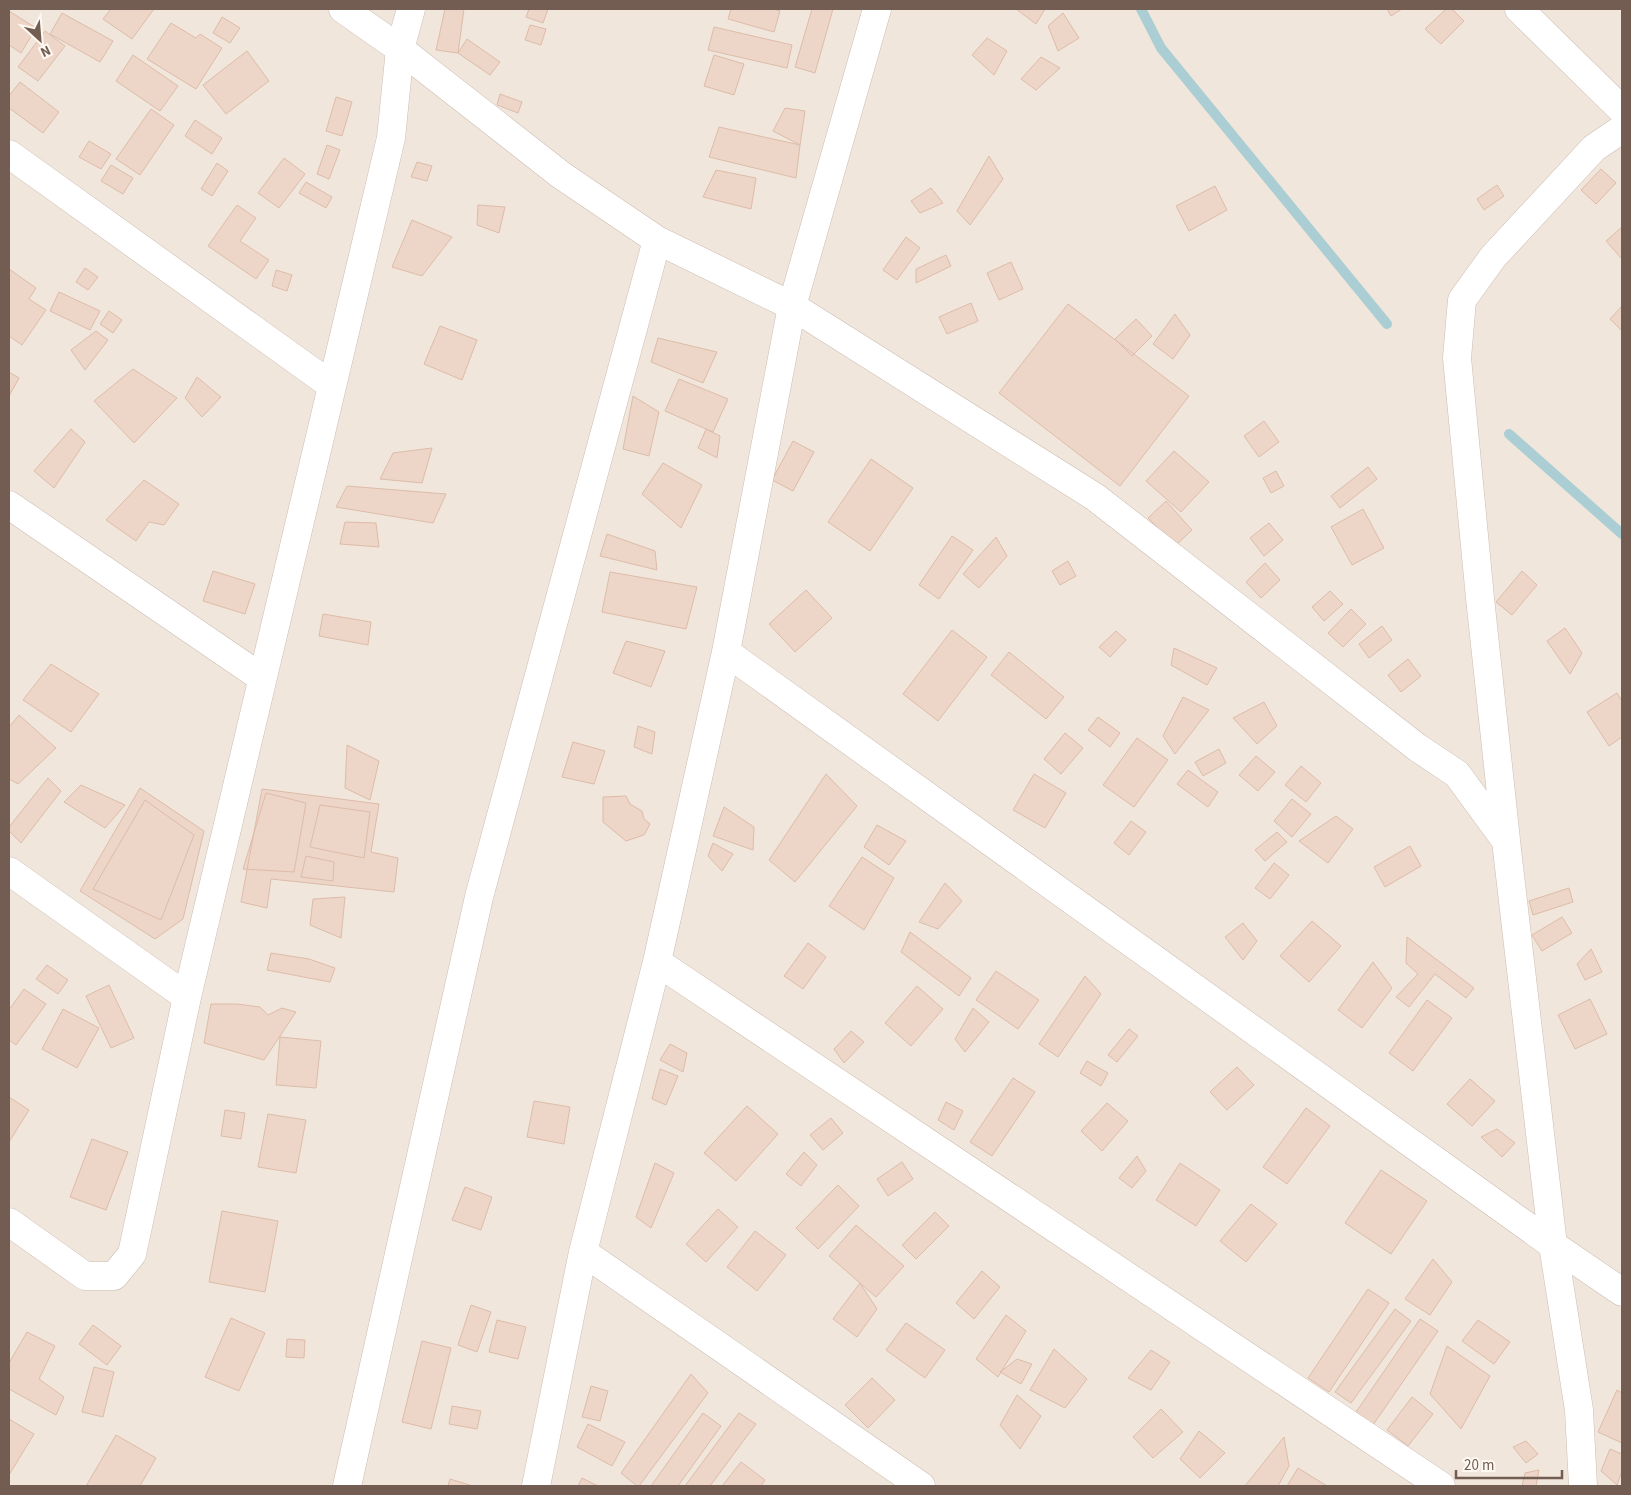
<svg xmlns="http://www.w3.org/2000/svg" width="1631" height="1495" font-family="'Source Sans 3',sans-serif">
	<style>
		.residential { fill: #f1e6db }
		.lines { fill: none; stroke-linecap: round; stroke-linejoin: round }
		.stream { stroke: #aaced3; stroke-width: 10 }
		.building { fill: #edd5c7; stroke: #ddbca9 }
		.minor-casing { stroke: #ccbdb3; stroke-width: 29 }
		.minor { stroke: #fff; stroke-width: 28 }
	</style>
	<rect width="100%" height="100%" fill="#fbf4ec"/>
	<path class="residential" d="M9,9H1622V1486H9Z"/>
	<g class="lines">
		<path class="stream" d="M1141,9L1161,48L1387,324
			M1509,434L1622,534"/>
	</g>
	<path class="building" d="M111,9H154L132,39L103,19Z
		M445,9H464L458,53L436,50Z
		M529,9H548L543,23L526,17Z
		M731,9H773L780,11L774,32L728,19Z
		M812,9H833L815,73L795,67Z
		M1016,9H1045L1036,24Z
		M1387,9H1402L1391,16Z
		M1446,9H1452L1464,21L1441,44L1425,29Z
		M9,11L36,28L21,53L9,45Z
		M62,13L113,41L100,62L50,34Z
		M1063,13L1079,38L1058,51L1048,26Z
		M222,17L240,28L230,43L213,33Z
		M171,23L196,38L200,34L222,48L196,89L147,59Z
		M530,25L546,29L541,45L525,40Z
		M714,27L792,45L787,68L708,50Z
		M45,31L65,46L38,81L18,67Z
		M987,38L1007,51L994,75L972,55Z
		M467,39L500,62L490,75L458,53Z
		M247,51L269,81L226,114L203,85Z
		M133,55L178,86L160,111L116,81Z
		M714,55L744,64L734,95L704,86Z
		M1041,57L1060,68L1036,90L1021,79Z
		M20,82L59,112L43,133L9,108V96Z
		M500,94L522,102L518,113L497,105Z
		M336,97L352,102L342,136L326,131Z
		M785,108L805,111L800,145L773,131Z
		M151,109L174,125L140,175L116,159Z
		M195,120L222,138L212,154L185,136Z
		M719,127L800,145L796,178L709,157Z
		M89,141L111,154L101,169L79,157Z
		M327,145L340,150L329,179L317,174Z
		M989,156L1003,179L970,225L957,211Z
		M284,158L305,174L279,208L258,193Z
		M417,162L432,166L427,181L411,177Z
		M217,163L228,171L212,196L201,189Z
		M111,165L133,178L123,194L101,181Z
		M1601,169L1616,183L1596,204L1581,190Z
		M716,170L756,178L751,209L703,197Z
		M306,182L332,197L326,208L299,193Z
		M1497,185L1504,196L1484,210L1477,199Z
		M1215,186L1227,210L1189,231L1176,206Z
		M931,188L943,203L920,213L911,201Z
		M237,205L256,218L240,241L269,260L256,279L208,246Z
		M478,205L505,207L499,233L477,225Z
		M412,220L452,237L422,276L392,267Z
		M1622,227V259L1606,241Z
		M906,237L920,248L897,280L883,270Z
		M946,255L951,266L916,283V269Z
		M1011,262L1023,289L999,300L987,273Z
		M85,268L98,277L88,290L76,282Z
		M9,269L36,288L29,299L46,310L22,345L9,336Z
		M276,270L292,275L287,291L272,286Z
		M59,292L100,311L90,330L50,311Z
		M971,303L978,321L947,334L939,317Z
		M1068,304L1189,396L1120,486L999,393Z
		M1622,306V331L1610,319Z
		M109,311L122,320L113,333L100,324Z
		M1175,314L1190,335L1173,359L1153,344Z
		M1136,319L1152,336L1132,356L1115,339Z
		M440,326L477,340L462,380L424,364Z
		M96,331L108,340L85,370L71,350Z
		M658,338L717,352L703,383L651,362Z
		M133,369L177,398L134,443L94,401Z
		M9,372L19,378L9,396Z
		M197,377L221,397L202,417L185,398Z
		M679,379L728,399L713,432L665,411Z
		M633,396L659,412L649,456L623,449Z
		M1264,421L1279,442L1259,457L1244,436Z
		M71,429L85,442L54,488L34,471Z
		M706,429L720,436L717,458L698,448Z
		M793,441L814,452L793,491L772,480Z
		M432,448L422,483L380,479L393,453Z
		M1174,451L1209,482L1181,512L1146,481Z
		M871,459L913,488L870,551L828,522Z
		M663,463L702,485L681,528L642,494Z
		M1368,467L1377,479L1340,508L1331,496Z
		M1276,471L1284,486L1271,493L1263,478Z
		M144,480L179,504L164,525L149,522L136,541L106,520Z
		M347,486L446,494L433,523L336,507Z
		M1166,501L1192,530L1175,546L1148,518Z
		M1363,509L1384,548L1352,565L1331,527Z
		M345,522L376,523L379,547L340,544Z
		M1269,523L1283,540L1264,556L1250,538Z
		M607,534L655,551L657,570L600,556Z
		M952,536L973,550L939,599L919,585Z
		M996,537L1007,556L979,588L963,574Z
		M1068,561L1076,576L1060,585L1052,571Z
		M1265,563L1280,580L1261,598L1246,582Z
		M213,571L255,584L245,614L203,601Z
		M1522,571L1537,585L1512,615L1496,602Z
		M610,572L697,587L686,629L602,612Z
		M806,590L832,618L795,652L769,624Z
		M1330,591L1343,604L1324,621L1312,607Z
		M1351,609L1366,624L1343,647L1328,633Z
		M323,614L371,622L368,645L319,636Z
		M1382,626L1392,640L1369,658L1359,644Z
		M1565,628L1582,653L1570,674L1547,641Z
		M952,630L987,657L938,721L903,694Z
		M1116,631L1126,640L1110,657L1099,647Z
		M626,641L665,651L651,687L613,673Z
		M1174,648L1217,668L1207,685L1171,665Z
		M1009,652L1064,697L1046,719L991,675Z
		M1408,659L1421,676L1401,692L1388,675Z
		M51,664L99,694L71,732L23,700Z
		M1617,693L1622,701V737L1609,746L1587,712Z
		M1183,697L1209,710L1175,754L1163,736Z
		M1264,702L1277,726L1257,744L1233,718Z
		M19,715L56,748L18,784L9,779V727Z
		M1098,717L1120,733L1110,747L1088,730Z
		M638,726L655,732L652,754L634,747Z
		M1065,733L1083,748L1061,774L1044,759Z
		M1137,738L1168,760L1134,807L1103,785Z
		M573,742L605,751L594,784L562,777Z
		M347,745L379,761L370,800L345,788Z
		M1219,749L1226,763L1203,776L1195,762Z
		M1256,756L1275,772L1258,791L1239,775Z
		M1301,766L1321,783L1306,802L1285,785Z
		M1188,770L1218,792L1208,807L1177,784Z
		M826,774L857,806L795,882L769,860Z
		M1034,774L1066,793L1045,828L1013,810Z
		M48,778L61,791L21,843L9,831V827Z
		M81,785L125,805L105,828L64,802Z
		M140,788L204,831L183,919L155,939L80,891Z
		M262,789L379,804L371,852L398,858L394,892L271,879L267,908L241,902Z
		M266,793L306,803L294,872L243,869Z
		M626,796L630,804L642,811L644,819L650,824L644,835L626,841L603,822V797Z
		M1292,799L1311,814L1292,837L1274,821Z
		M145,800L194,835L161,920L93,889Z
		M320,805L370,812L364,858L310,847Z
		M724,807L754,827L753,850L713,836Z
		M1336,816L1353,829L1328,863L1299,841Z
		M1131,821L1146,832L1129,855L1114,843Z
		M877,825L906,841L889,865L864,847Z
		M1277,832L1287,842L1265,861L1255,850Z
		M713,843L733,854L722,871L708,856Z
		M1410,846L1421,866L1385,887L1374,867Z
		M306,856L334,862L333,881L301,877Z
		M862,857L894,878L864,930L829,906Z
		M1274,863L1289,875L1270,899L1255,888Z
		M945,883L962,901L938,929L919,922Z
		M1569,888L1573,902L1533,915L1529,901Z
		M345,897L341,938L310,925L313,899Z
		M1562,917L1572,933L1542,951L1532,935Z
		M1312,921L1341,946L1309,982L1280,956Z
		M1243,923L1257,941L1243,960L1225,937Z
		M910,932L971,978L959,996L901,952Z
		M1407,937L1474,988L1466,998L1435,974L1409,1007L1396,997L1418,974L1406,963Z
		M808,943L826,957L803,989L784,976Z
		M1591,949L1602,972L1585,980L1577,964Z
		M271,953L309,959L335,968L330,982L267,970Z
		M1373,962L1392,988L1362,1028L1338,1010Z
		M47,965L68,980L58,994L36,979Z
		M996,971L1039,1000L1018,1029L976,1000Z
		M1085,976L1101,994L1058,1057L1039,1044Z
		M109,985L134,1038L111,1048L86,996Z
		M917,986L943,1009L911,1046L885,1023Z
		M24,989L46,1004L16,1045L9,1040V1010Z
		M1590,999L1607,1034L1575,1049L1558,1015Z
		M1427,1000L1452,1018L1413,1071L1389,1053Z
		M211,1004H237L260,1007L268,1015L282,1008L296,1012L264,1060L204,1043Z
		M973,1008L989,1022L965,1052L955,1039Z
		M63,1009L99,1028L77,1068L42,1049Z
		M1129,1029L1138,1036L1117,1062L1108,1055Z
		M851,1031L864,1042L844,1063L834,1049Z
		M280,1037L321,1041L316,1088L276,1085Z
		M670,1044L687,1053L683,1072L660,1060Z
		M1087,1061L1108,1073L1101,1086L1080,1073Z
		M1237,1067L1254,1085L1227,1110L1210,1092Z
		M660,1069L678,1076L666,1105L652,1099Z
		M1013,1078L1035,1092L992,1156L970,1142Z
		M1470,1079L1495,1101L1472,1126L1447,1104Z
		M9,1097L29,1110L9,1142Z
		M534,1101L570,1107L564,1144L527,1137Z
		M946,1102L963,1111L954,1130L938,1120Z
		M1107,1103L1128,1121L1102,1151L1081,1131Z
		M747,1106L778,1134L736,1181L704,1153Z
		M1306,1108L1330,1126L1287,1184L1263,1167Z
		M225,1110L245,1113L241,1139L221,1136Z
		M268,1114L306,1120L296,1173L258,1167Z
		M831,1118L843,1133L823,1150L810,1135Z
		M1497,1129L1515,1143L1502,1157L1481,1137Z
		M92,1139L128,1152L106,1210L70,1197Z
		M804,1152L817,1165L801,1186L786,1174Z
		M1137,1156L1146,1171L1132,1188L1119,1178Z
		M902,1162L913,1179L888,1196L877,1179Z
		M655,1163L674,1173L651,1228L636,1217Z
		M1180,1163L1220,1190L1196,1226L1156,1200Z
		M1381,1170L1427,1201L1391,1254L1345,1223Z
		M838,1185L859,1206L818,1249L796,1228Z
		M465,1187L492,1197L481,1230L452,1220Z
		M1251,1204L1277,1224L1246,1262L1220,1241Z
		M718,1209L738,1227L706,1262L686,1244Z
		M222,1211L278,1221L265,1292L209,1282Z
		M935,1212L949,1226L916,1259L902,1245Z
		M856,1225L904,1266L876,1297L829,1256Z
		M755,1231L786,1255L757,1291L727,1267Z
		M1433,1259L1452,1282L1430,1315L1405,1299Z
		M982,1271L1000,1287L974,1319L956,1303Z
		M860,1283L877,1309L857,1337L833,1319Z
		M1368,1289L1389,1303L1329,1392L1308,1378Z
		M471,1305L491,1312L477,1352L458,1345Z
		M1395,1309L1411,1321L1351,1403L1335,1392Z
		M1006,1315L1026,1331L998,1377L976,1359Z
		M231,1318L265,1333L239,1391L205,1377Z
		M1420,1319L1438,1331L1373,1425L1356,1412Z
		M497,1320L526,1327L518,1359L489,1352Z
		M1478,1320L1510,1342L1494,1364L1462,1341Z
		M906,1323L945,1350L925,1378L886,1350Z
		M93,1325L121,1346L107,1365L79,1344Z
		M27,1332L55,1346L39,1379L64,1397L56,1415L9,1389V1363Z
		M287,1339L305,1340L304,1358L286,1357Z
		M422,1341L451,1348L431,1429L402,1422Z
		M1447,1346L1490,1376L1461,1429L1430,1394Z
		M1054,1349L1087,1379L1065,1408L1030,1390Z
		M1151,1350L1170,1362L1151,1390L1128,1378Z
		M1017,1359L1032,1364L1021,1384L1000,1372Z
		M94,1367L114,1372L103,1417L82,1412Z
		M691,1374L708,1393L639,1486H637L621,1473Z
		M872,1378L895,1400L868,1428L845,1405Z
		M591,1386L608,1391L600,1421L582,1417Z
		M1617,1390L1622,1393V1443L1598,1432Z
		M1017,1395L1041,1416L1020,1449L1000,1425Z
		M1412,1397L1433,1414L1408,1446L1387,1430Z
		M452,1406L481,1411L477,1429L449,1424Z
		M1161,1409L1183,1432L1153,1458L1133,1437Z
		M703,1413L721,1426L678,1486H651Z
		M739,1413L756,1424L710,1486H685Z
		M9,1419L34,1434L9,1475Z
		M588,1424L625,1442L612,1466L577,1447Z
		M1199,1431L1225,1453L1200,1478L1180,1459Z
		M116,1435L156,1458L140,1486H86Z
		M1284,1437L1289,1466L1278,1486H1245Z
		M1526,1441L1538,1454L1526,1463L1513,1447Z
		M1610,1449L1622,1454V1471L1617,1485L1601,1471Z
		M741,1462L765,1480L761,1486H722Z
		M1298,1468L1327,1486H1287Z
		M1539,1470L1536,1486H1522L1525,1473Z
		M582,1478L598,1486H578Z
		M450,1479L473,1486H448Z"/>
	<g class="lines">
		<defs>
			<path id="minor" d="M343,9L400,49L561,175L657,240L792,306L1095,497L1418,748L1457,774L1506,841L1553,1245L1579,1410L1583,1486
				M1519,9L1622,110
				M9,154L331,385
				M9,505L262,678
				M726,652L1553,1245L1622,1292
				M1506,840L1480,598L1457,358L1462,300L1493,257L1594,148L1622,129
				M9,871L187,997
				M657,962L1441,1486
				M9,1222L85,1276H114L132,1254L187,997L391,138L400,49L411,9
				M583,1252L921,1486
				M347,1486L479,897L657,240
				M536,1486L583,1252L657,962L726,652L792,306L877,9"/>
		</defs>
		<use href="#minor" class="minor-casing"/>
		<use href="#minor" class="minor"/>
	</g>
	<rect width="1631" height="1495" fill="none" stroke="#735c51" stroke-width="20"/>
	<g transform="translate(40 40) rotate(154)" stroke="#fdf9f2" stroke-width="4" paint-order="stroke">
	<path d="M0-4L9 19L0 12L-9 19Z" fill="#735c51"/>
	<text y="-8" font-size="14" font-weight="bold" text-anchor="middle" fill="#735c51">N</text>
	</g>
	<path d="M1456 1470v8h106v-8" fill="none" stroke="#735c51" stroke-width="2.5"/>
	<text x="1464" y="1470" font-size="15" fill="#735c51" stroke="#fdf9f2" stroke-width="4" paint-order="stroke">20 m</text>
</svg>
